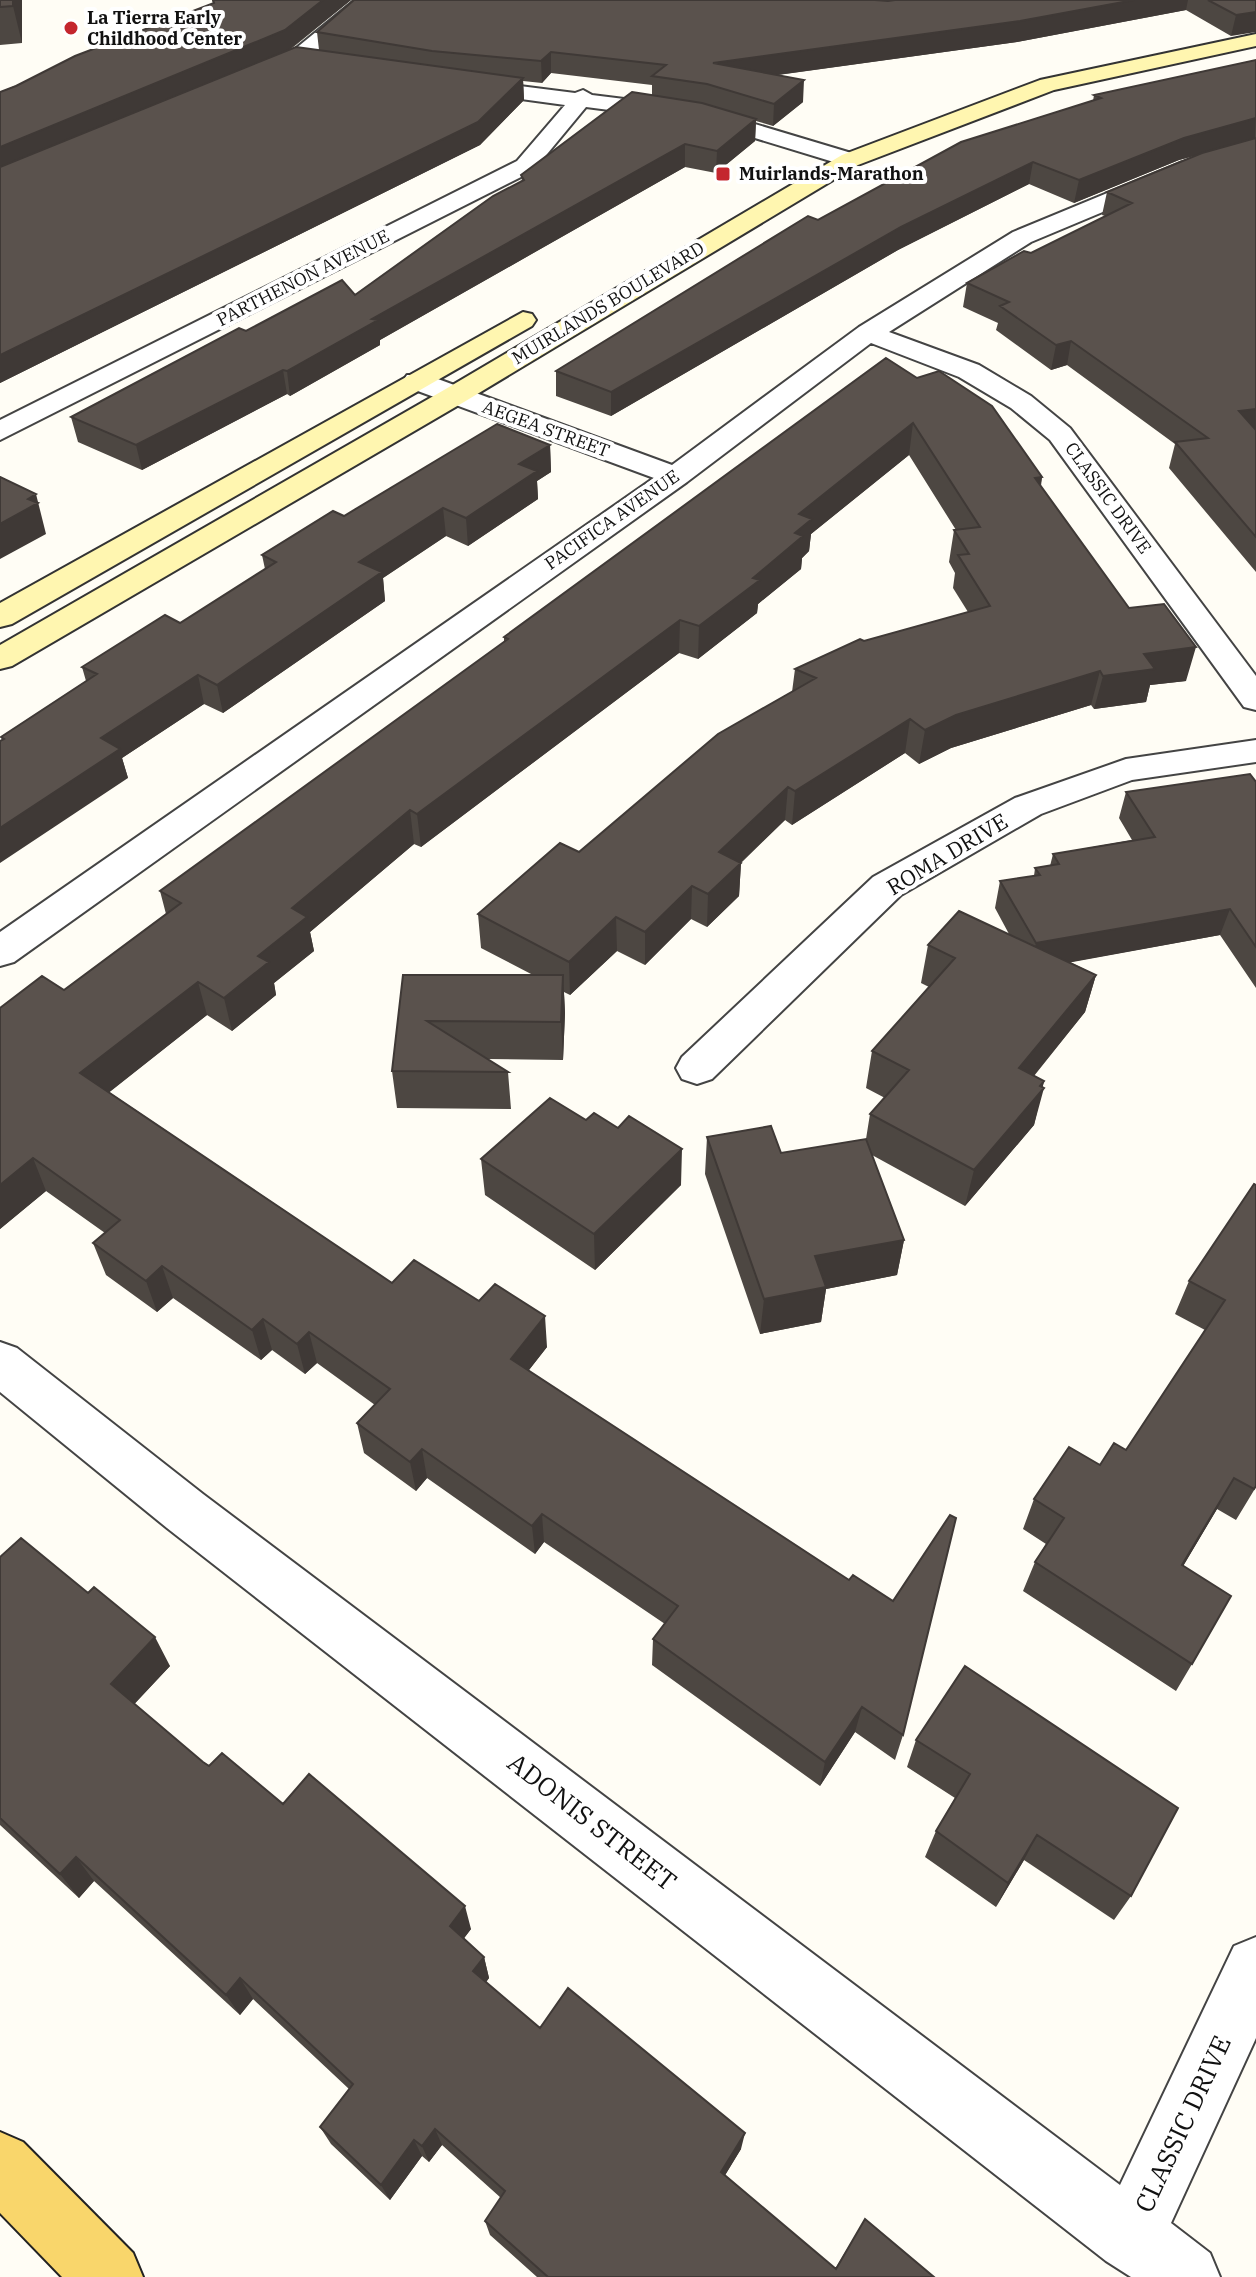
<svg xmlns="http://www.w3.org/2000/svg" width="1256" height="2277" font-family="'IBM Plex Serif',serif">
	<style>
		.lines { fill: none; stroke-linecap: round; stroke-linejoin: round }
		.street-casing { stroke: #444; stroke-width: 4 }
		.secondary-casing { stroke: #333; stroke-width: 4 }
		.primary-casing { stroke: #222; stroke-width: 4 }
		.street { fill: #fff; fill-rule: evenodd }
		.secondary { fill: #fff6b0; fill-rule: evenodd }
		.primary { fill: #f9d66b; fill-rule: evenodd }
		.wall { fill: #4d4742 }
		.shaded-wall { fill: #3f3936 }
		.building { fill: #5a524d; stroke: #3f3936; stroke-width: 2 }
		.poi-dot { fill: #c4262e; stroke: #fff; stroke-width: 3 }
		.labels { text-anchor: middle; stroke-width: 8; stroke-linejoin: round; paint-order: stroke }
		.far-poi-label { font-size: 18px; font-weight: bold; fill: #111; stroke: #fff; text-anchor: start }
		.far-street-label { font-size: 18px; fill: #111; stroke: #fff }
		.street-label { font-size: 22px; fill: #111; stroke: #fff }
		.near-street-label { font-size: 26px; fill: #111; stroke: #fff }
	</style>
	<rect width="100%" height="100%" fill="#fffdf5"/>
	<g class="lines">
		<defs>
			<path id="street" d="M355,0H377C358,25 278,88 246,81L243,76L246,71L289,54Z
				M464,79L575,93L583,90L592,95L705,109L858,155L862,160L850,167L702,122L586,107L533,171L0,440V420L517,161L565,105L456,90L453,85L456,80Z
				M1256,142V156L1196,173L1031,242L889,332L979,365L1031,396L1070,428L1256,676V710L1244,707L1050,440L1011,408L959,377L871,343L687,482L14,962L0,966V932L654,478L407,387L403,381L407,375H427L672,465L859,327L1013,232L1180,163Z
				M1256,740V762L1132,780L1041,814L901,895L712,1079L697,1084L682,1079L676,1068L682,1057L873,877L1015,798L1126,759Z
				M0,1342L17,1348L203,1494L1120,2185L1234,1946L1256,1937V2038L1171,2223L1210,2253L1220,2277H1131L1106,2261L167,1528L0,1392Z"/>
			<path id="secondary" d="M1256,34V46L1054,90L858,165L464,402L12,666L0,669V645L444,390L842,155L1040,80Z
				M523,312L532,314L536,320L532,326L12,624L0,627V603Z"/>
			<path id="primary" d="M0,2132L23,2142L133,2253L143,2277H62L0,2213Z"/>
		</defs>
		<use href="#street" class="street-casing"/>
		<use href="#secondary" class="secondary-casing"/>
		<use href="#primary" class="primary-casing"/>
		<use href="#street" class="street"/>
		<use href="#secondary" class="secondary"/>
		<use href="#primary" class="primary"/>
	</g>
	<path class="wall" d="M0,0H22V43L0,45Z
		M212,0H351L291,49L319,50L317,32L354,0H1256L1231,36L1186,10L1017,42L778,75L803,102L773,126L756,121L755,141L716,173L685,167L380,340V345L290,396L287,394L142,470L78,442L71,417L246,331L355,295L522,181L521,175L652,95V85L551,73L542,83L523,81L524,100L480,145L0,383V92L213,3Z
		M1256,60V572L1169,468L1175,444L1067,365L1051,370L996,330L998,323L963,307L967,283L1031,253L1105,216L1102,215L1107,192L1198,155L1179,160L1074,203L1029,184L898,250L611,416L556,396V371L818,220L1093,101L1094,95Z
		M886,358L1042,477L1041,486L1129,608L1186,681L1150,685L1146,702L1094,709L1091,705L951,748L919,764L905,753L792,825L785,820L741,863L739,896L707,927L691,919L645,965L617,951L570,995L564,992L565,1013L563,1060L488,1059L508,1072L511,1109L397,1108L392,1071L403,975H533L481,948L478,914L579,852L792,692L795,669L864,641L968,612L953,588L955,573L949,562L954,530H956L909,455L811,534L809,551L802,558L801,569L758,604L757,613L698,659L679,653L421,847L414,844L310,932L314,951L274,983L276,995L232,1031L207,1015L109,1092L392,1283L547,1347L529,1370L903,1735L895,1760L855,1732L820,1786L652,1665L653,1639L665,1624L544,1542L535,1554L427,1478L416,1491L364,1453L357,1423L375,1405L317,1363L305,1374L272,1350L261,1360L173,1298L157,1312L106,1275L93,1243L105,1233L46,1191L0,1229V1008L64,990L166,914L160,891L504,642V637Z
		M550,445L551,472L537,481L538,499L468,546L446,536L383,578L385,601L223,713L204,704L122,758L128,778L2,740L1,737L86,681L82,667L180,623L265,569L262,555L344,516Z
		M1256,782V988L1220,935L1070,962L1096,975L1085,1012L1034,1076L1044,1081L1034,1125L965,1206L872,1155L904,1240L897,1275L826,1289L821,1322L760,1334L705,1174L707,1137L781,1153L866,1139L870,1114L885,1098L866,1088L872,1051L929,987L921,983L928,945L1009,934L995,908L1000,881L1034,876L1035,868L1050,866L1053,854L1132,840L1119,818L1126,792Z
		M481,1159L681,1185L595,1270L485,1195Z
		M1256,1185V1487L1236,1520L1217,1509L1183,1566L1192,1664L1176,1691L1023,1591L1035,1562L1046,1544L1023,1529L1034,1499L1126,1450L1205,1330L1175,1314L1189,1281Z
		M0,1557L170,1666L134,1704L203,1762L283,1804L471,1929L464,1938L484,1957L489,1978L486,1982L540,2028L741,2149L725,2175L835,2269L865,2219L934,2277H537L490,2235L485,2221L501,2198L442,2145L429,2162L422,2156L390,2200L331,2144L320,2127L349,2089L253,1999L240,2015L94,1881L79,1898L0,1825Z
		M965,1666L1131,1896L1114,1920L1024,1860L996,1907L925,1857L936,1831L955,1798L907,1767L916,1740Z"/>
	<path class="shaded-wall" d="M13,0H22V43L13,6Z
		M323,0H351L287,51L0,172V147Z
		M1134,0H1188L1186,10L1017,42L712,84L713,63Z
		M1256,12V32L1231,36L1236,15Z
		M551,52V73L542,83L541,61Z
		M523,78L524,100L480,145L0,383V355Z
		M804,80L803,102L773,126L774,104Z
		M1256,118L1255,139L1179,160L1074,203L1079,180L1184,138Z
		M756,119L755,141L716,173L717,151Z
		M685,144V167L380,340V345L290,396L287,371L372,319Z
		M1033,162L1029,184L898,250L611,416V392L901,227Z
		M1071,341L1067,365L1051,370L1056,345Z
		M283,370L287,394L142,470L136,445Z
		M1256,409V433L1239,411Z
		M913,423L909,455L811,534L809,551L802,558L801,569L758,604L757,613L698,659L699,626L753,578L799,514Z
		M550,445L551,472L537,481L538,499L468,546L466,518L519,464Z
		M1042,477L1036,510L1035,478Z
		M36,494L46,534L0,559V524L28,499Z
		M443,508L446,536L383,578L385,601L223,713L217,685L359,562Z
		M680,620L679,653L421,847L417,814Z
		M1196,647L1186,681L1150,685L1146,702L1094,709L1103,676L1144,654Z
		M1100,671L1091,705L951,748L919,764L925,730L956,715Z
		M198,675L204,704L122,758L128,778L0,863V828L101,738Z
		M910,719L905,753L792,825L795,791Z
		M788,787L785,820L717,885L719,852Z
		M410,810L414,844L310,932L314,951L274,983L276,995L232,1031L224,998L292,908Z
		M741,863L739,896L707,927L708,894Z
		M692,886L691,919L645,965V932Z
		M1230,909L1220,935L1029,970L1036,943Z
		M616,917L617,951L570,995L569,962Z
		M563,975L565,1013L563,1060L561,1022Z
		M1096,975L1085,1012L1010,1105L1019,1068Z
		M198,982L207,1015L92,1106L80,1073Z
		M1044,1081L1042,1090L1044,1088L1034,1125L965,1206L974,1170Z
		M682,1149L681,1185L595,1270L594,1234Z
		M33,1158L46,1191L0,1229V1185Z
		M904,1240L897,1275L826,1289L821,1322L760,1334L764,1299L815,1256Z
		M162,1266L173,1298L157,1312L146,1281Z
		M545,1316L547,1347L514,1389L511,1359Z
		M263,1319L272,1350L261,1360L252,1330Z
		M309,1332L317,1363L305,1374L297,1344Z
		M422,1449L427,1478L416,1491L410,1462Z
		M1234,1478L1217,1509L1166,1595L1182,1565Z
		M542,1514L544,1542L535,1554L532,1526Z
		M155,1637L170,1666L127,1712L111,1684Z
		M862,1707L855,1732L820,1786L825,1762Z
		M1037,1835L1024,1860L996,1907L1008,1883Z
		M76,1857L94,1881L79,1898L60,1874Z
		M465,1906L471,1929L456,1949L450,1926Z
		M484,1957L489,1978L479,1992L473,1971Z
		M240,1978L253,1999L240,2015L226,1995Z
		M435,2129L442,2145L429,2162L422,2146Z
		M745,2133L741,2149L718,2187L721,2172Z
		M414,2140L422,2156L390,2200L381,2185Z"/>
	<path class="building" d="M0,0H13V6L0,7Z
		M213,0H323L285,30L0,147V92L16,86L75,56L214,3Z
		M354,0H875L888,1L895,0H1134L1020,21L713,63L804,80L774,104L707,84L652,76L666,65L551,52L541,61L432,51L317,32Z
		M1208,0H1256V12L1236,15Z
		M296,47L523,78L478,122L0,355V167Z
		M1256,60V118L1184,138L1079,180L1033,162L901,227L611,392L556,371L808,216L818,220L961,142L1101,98L1094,95Z
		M632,92L702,103L756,119L717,151L685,144L372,319L378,320L287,371L283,370L136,445L71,417L239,328L246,331L342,280L355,295L493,196L524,180L521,175Z
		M1256,138V409L1239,411L1256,430V537L1175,442L1208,438L1071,341L1056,345L1000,306L1009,302L967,283L1024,251L1031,253L1132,203L1107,192L1202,153Z
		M886,358L917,378L939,371L992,406L1042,477L1035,478L1129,608L1164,604L1196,647L1144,654L1155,669L1103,676L1100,671L956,715L925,730L910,719L795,791L788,787L719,852L741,863L708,894L692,886L645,932L616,917L569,962L478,914L560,843L579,852L718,734L816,678L795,669L860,639L864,641L990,606L958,555L969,554L954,530L980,527L913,423L799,514L812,519L795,533L803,536L753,578L760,580L699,626L680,620L417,814L410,810L292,908L307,917L258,956L269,962L224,998L198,982L80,1073L392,1283L414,1260L479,1301L495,1284L545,1316L511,1359L849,1580L853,1575L893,1601L950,1515L956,1518L903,1735L862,1707L825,1762L653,1639L678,1606L542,1514L532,1526L422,1449L410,1462L357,1423L390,1389L309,1332L297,1344L263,1319L252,1330L162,1266L146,1281L93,1243L120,1220L33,1158L0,1185V1008L42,976L64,990L181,903L160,891L508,639L504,637Z
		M497,424L550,445L519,464L537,471L466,518L443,508L359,562L382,572L217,685L198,675L101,738L120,749L0,828V741L4,739L1,737L97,674L82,667L165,615L180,623L276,562L262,555L333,511L344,516Z
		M0,477L36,494L28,499L38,503L0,524Z
		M1250,774L1256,782V947L1230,909L1036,943L1000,881L1040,875L1035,868L1059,864L1053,854L1155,837L1126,792Z
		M959,911L1096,975L1019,1068L1044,1081L1040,1086L1044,1088L974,1170L870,1114L909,1070L872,1051L955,958L928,945Z
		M403,975H563L561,1022L427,1021L508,1072L392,1071Z
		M550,1098L586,1120L594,1113L618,1128L629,1116L682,1149L594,1234L481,1159Z
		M771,1126L781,1153L866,1139L904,1240L815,1256L826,1287L764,1299L707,1137Z
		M1254,1184L1256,1185V1486L1254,1489L1234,1478L1182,1565L1231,1596L1192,1664L1035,1562L1064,1518L1034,1499L1069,1447L1100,1465L1114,1443L1126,1450L1225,1300L1189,1281Z
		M21,1538L88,1593L94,1587L155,1637L111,1684L203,1762L209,1766L222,1753L283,1804L309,1774L465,1906L450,1926L484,1957L473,1971L540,2028L568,1988L745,2133L721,2172L836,2269L865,2219L934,2277H548L485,2221L505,2191L435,2129L422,2146L414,2140L381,2185L320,2127L353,2084L240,1978L226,1995L76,1857L60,1874L0,1818V1557Z
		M965,1666L1178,1808L1131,1896L1037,1835L1008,1883L936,1831L970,1774L916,1740Z"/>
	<g class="poi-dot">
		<circle cx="71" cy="28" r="8"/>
		<rect x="715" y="166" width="16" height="16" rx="4"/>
	</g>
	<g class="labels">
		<g class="far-poi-label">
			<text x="87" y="24">La Tierra Early<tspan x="87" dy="21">Childhood Center</tspan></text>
			<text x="739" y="180">Muirlands-Marathon</text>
		</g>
		<g class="far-street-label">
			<text transform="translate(303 278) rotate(-27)" y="6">PARTHENON AVENUE</text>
			<text transform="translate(608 303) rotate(-31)" y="6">MUIRLANDS BOULEVARD</text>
			<text transform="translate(546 429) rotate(20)" y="6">AEGEA STREET</text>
			<text transform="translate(1108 498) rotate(54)" y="6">CLASSIC DRIVE</text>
			<text transform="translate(612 520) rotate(-35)" y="6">PACIFICA AVENUE</text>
		</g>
		<g class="street-label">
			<text transform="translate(947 854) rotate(-31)" y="8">ROMA DRIVE</text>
		</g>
		<g class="near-street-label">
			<text transform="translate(592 1822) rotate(38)" y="9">ADONIS STREET</text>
			<text transform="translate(1183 2124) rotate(-65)" y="9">CLASSIC DRIVE</text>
		</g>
	</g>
</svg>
